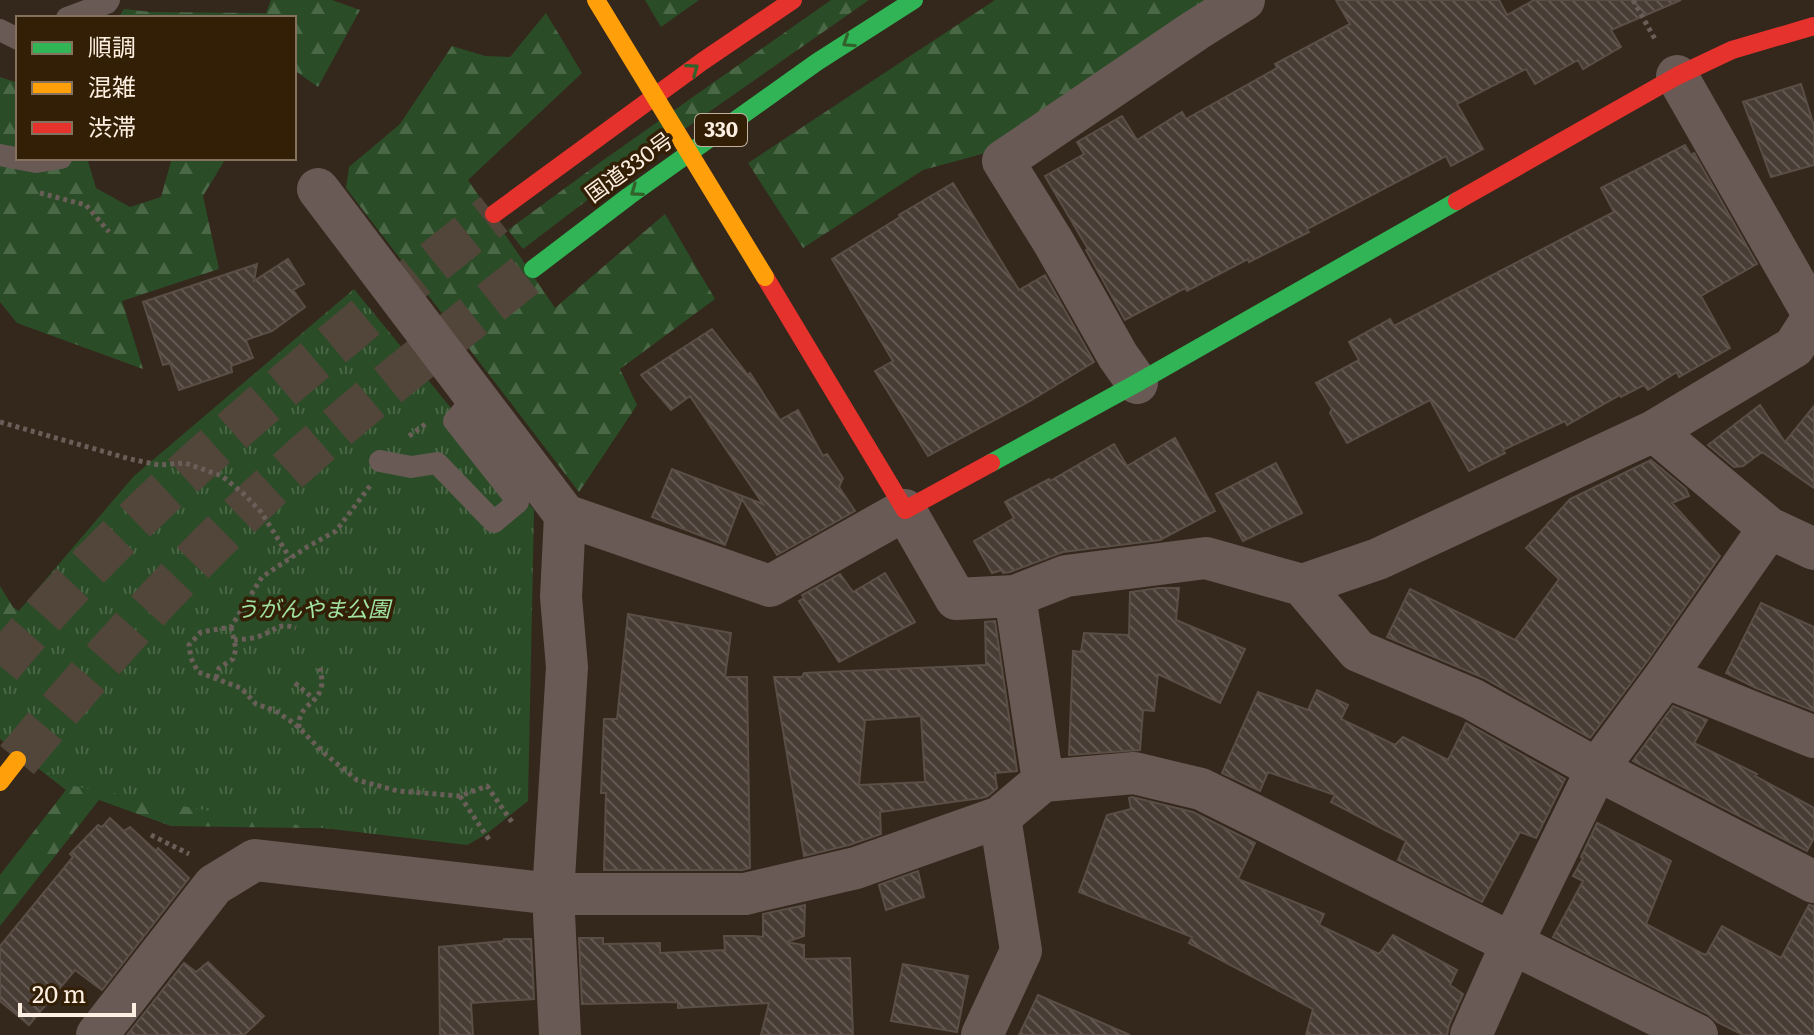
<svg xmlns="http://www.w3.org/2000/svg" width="1814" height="1035" font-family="Literata,'Noto Sans JP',serif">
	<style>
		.forest { fill: url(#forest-firs) }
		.park { fill: url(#park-tufts) }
		.building { fill: url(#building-back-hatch); stroke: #5a4e46; stroke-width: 2; fill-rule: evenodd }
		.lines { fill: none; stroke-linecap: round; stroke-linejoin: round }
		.highway-tunnel { stroke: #52463a; stroke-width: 44; stroke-dasharray: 44 22; stroke-linecap: butt }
		.path { stroke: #6a5e58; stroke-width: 5; stroke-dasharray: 4 4; stroke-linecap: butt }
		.lane { stroke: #6a5a56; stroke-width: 22 }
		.street { stroke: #6a5a56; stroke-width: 42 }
		.fast { stroke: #30b455; stroke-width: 18 }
		.slow { stroke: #ff9f0a; stroke-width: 18 }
		.jam { stroke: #e5322d; stroke-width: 18 }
		.slow-bridge { stroke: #ff9f0a; stroke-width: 18 }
		.oneway { stroke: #32622a }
		.labels { text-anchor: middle; stroke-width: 7; stroke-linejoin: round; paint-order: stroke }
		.shield { fill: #331f06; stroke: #c0b19f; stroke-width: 2 }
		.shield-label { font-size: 20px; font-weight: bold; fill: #fdefe1 }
		.street-label { font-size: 22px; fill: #fdefe1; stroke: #331f06 }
		.park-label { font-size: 22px; font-style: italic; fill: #a1e3a1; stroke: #331f06 }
	</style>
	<defs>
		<pattern id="forest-firs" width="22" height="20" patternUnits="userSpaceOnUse" patternTransform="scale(2)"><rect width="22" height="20" fill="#2a4d27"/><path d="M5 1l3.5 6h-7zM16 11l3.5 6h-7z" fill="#4a6746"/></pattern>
		<pattern id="park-tufts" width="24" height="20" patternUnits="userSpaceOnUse" patternTransform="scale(2)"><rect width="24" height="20" fill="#2a4d27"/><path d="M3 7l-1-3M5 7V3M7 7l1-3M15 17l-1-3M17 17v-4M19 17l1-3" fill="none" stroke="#4a6746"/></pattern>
		<pattern id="building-back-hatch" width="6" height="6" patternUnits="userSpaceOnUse" patternTransform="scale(2)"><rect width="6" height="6" fill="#483d35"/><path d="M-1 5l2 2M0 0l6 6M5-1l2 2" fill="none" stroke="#635952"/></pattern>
	</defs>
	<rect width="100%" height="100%" fill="#34281c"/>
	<path class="forest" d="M271,0H332L360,10L318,87L294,70V18H118L124,9L151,12L266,13Z
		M645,0H699L661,27Z
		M831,0H869L636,163L523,249L508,230L602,161Z
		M995,0H1218L982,154L923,170L803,248L748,163Z
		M546,13L582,73L468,180L555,308L665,214L715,299L620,369L637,405L579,492L346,188L349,167L400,124L452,46L485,56L510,57Z
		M0,77L18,83V158H87L96,188L130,207L161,197L172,158H226L203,196L219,269L122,301L143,369L17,323L0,302Z
		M0,586L13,607L136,691L382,829L171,826L99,800L0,926V875L66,790L0,739Z"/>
	<path class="park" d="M354,289L534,510L528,801L485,835L467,845L264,821L63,784L0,736V633L134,476Z"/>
	<path class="building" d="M1336,0H1499L1507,15L1534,0H1681L1611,30L1621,47L1583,69L1578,60L1535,84L1526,69L1457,104L1483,149L1451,166L1446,156L1307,229L1309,232L1249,262L1248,259L1187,291L1185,288L1125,320L1086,250L1088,249L1045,176L1084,154L1077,142L1122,116L1137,140L1182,112L1186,119L1277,68L1275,64L1350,24Z
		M1801,84L1814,126V165L1771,177L1743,102Z
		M1685,145L1691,155L1694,153L1757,264L1701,296L1730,348L1679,377L1677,372L1648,390L1644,385L1621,397L1620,395L1567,425L1565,421L1503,450L1505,453L1469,471L1430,400L1347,443L1330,413L1332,409L1316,383L1359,360L1349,342L1390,319L1394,326L1614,212L1601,188Z
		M953,183L1019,290L1045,275L1094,362L1030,401L928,456L875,371L893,361L832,259L900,217L899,215Z
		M288,259L304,284L293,290L305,307L272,331L246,340L253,358L231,366L232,372L179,390L170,363L163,365L143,302L257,264L254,281Z
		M712,329L748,375L750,373L780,420L798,410L823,456L827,454L843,478L839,487L855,511L777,555L742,499L725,545L652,517L672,469L763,504L690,396L671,410L641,375Z
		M1760,405L1785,442L1814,406V488L1762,452L1743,466L1734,467L1708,445Z
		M1175,438L1215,511L1160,540L1063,552L1010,572L1003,573L1002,570L992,573L974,541L1014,518L1005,502L1049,479L1050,481L1114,444L1127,466Z
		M1651,460L1686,489L1689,496L1672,503L1720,556L1646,663L1590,738L1484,678L1387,637L1410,589L1515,640L1559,579L1526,548L1570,499Z
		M1276,463L1302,513L1243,541L1216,494Z
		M885,573L915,622L839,662L799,601L804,598L802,595L840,574L853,592Z
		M1159,588H1179L1176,620L1245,649L1220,703L1158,674L1154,711L1143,710L1140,750L1069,755L1073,651L1081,652L1084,633L1129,635L1130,592Z
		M1761,603L1814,627V711L1756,688L1726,673Z
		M628,614L731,633L725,677H747L750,868L742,870H604L606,793H601L604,719H617Z
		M995,621L1017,771L995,773L997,788L988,796L981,798L880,812L881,834L849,845L804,856L774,677H802L804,673L986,665L985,622ZM921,716L925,782L859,785L865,720Z
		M1317,690L1348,705L1341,719L1395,745L1403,737L1448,760L1466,723L1565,779L1536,838L1520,832L1482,902L1398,860L1406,841L1331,802L1335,795L1268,772L1260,791L1222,773L1258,692L1308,710Z
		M1673,706L1707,720L1694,743L1757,774L1755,776L1814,808V838L1807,851L1633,761Z
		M1132,797L1193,812L1255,843L1238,879L1324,914L1319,925L1379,954L1393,935L1457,970L1450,985L1463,994L1449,1025L1447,1035H1306L1313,1009L1189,943L1192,937L1079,892L1107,815L1131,809L1129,798Z
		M110,818L124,831L130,827L156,851L158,848L189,878L102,990L75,970L29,1025L0,1001V946L73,857L70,854L98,825L102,827Z
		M1597,823L1671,861L1646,924L1701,953L1706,955L1722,926L1781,958L1809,905L1814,906V1035H1743L1717,1022L1708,1014L1553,937L1583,881L1573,876L1583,858L1581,857Z
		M918,871L924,897L886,910L879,885Z
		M805,905L804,936L786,942L804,945V959L850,958L853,1035H761L769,1003L678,1008V1002L582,1004L579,938H603V944L660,943V953L725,950L724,936H754L763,937V914Z
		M504,939H531L534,999L471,1003L473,1035H440L439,947L504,941Z
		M208,962L264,1016L244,1035H127L184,963L196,972Z
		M903,964L968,976L957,1032L891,1021Z
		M1038,995L1130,1035H1019Z"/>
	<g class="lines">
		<path class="highway-tunnel" d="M0,666C74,576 158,496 245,420C326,349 409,281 494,214
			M17,760C98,663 183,567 277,481C358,406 447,338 533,269"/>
		<path class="path" d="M1633,0L1656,41
			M40,193L86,205L109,232
			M0,422L130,459L159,465L185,463L222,476L245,495L261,512L290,558
			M409,436L427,423
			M370,486L336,531L307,547L262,577L231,627L201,632L189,645L191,658L198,672L241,688L256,704L274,710L295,724L325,754L357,780L398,791L460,796L487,786L514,825
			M234,640C242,639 253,639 260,636C277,630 277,622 296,628
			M216,678L219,668L233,659L236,649L231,627
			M295,683L314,699
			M299,728C297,705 317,705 321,688C323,681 321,674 320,668
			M460,796L490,841
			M151,835L189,854"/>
		<path class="lane" d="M67,18L107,3L109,0
			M0,30L18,39
			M0,155L36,162L61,158
			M380,461L411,467L437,463L494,522L518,502L454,421L475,397"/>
		<path class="street" d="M1677,76L1814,316
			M318,189L565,515
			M1137,383L1118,356L1054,243L1003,161L1196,30L1244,0
			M1654,431L1769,528L1814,549
			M1302,585L1378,559L1654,431L1794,347L1814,316
			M1015,596L1043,781
			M1665,677L1814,737
			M97,1035L214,885L255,860L553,894H745L856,868L1000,817L1043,781L1134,773L1201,789L1697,1035
			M560,1035L553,894L567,667L561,597L565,515L770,586L905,510L956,599L1015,596L1066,576L1206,558L1302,585L1358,651L1472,699L1604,773L1814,882
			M982,1035L1021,951L1000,817
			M1471,1035L1512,943L1597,769L1665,677L1769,528"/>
		<path class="fast" d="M533,269L629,196L817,62L914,0
			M991,463L1137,383L1457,201"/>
		<path class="slow" d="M0,782L17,760"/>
		<path class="jam" d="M1457,201L1677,76L1732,50L1814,26
			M494,214L703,61L793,0
			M765,277L905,510L991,463"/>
		<path class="slow-bridge" d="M596,0L765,277"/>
	</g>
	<defs><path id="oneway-chevron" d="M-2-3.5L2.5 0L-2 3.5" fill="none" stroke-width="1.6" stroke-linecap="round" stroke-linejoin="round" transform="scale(2)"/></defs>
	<g class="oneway">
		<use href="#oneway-chevron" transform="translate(848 42) rotate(147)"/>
		<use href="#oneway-chevron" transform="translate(693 69) rotate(-36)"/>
		<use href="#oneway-chevron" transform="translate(636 191) rotate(144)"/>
	</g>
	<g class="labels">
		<rect class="shield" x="695" y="114" width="52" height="32" rx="6"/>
		<g class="shield-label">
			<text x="721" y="137">330</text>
		</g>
		<g class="street-label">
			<text transform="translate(629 167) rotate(-36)" y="8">国道330号</text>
		</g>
		<g class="park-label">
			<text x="313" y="617">うがんやま公園</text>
		</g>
	</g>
	<rect x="16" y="16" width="280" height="144" fill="#331f06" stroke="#84725e" stroke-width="2"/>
	<rect x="32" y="42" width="40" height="12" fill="#30b455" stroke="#84725e" stroke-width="2"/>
	<text x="88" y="56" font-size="24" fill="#fdefe1">順調</text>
	<rect x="32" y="82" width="40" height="12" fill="#ff9f0a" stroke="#84725e" stroke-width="2"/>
	<text x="88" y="96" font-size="24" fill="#fdefe1">混雑</text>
	<rect x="32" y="122" width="40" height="12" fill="#e5322d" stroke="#84725e" stroke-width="2"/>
	<text x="88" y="136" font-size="24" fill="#fdefe1">渋滞</text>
	<path d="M20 1003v12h114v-12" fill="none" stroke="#fdefe1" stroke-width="4"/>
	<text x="32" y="1003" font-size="24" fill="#fdefe1" stroke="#331f06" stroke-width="6" paint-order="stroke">20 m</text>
</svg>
